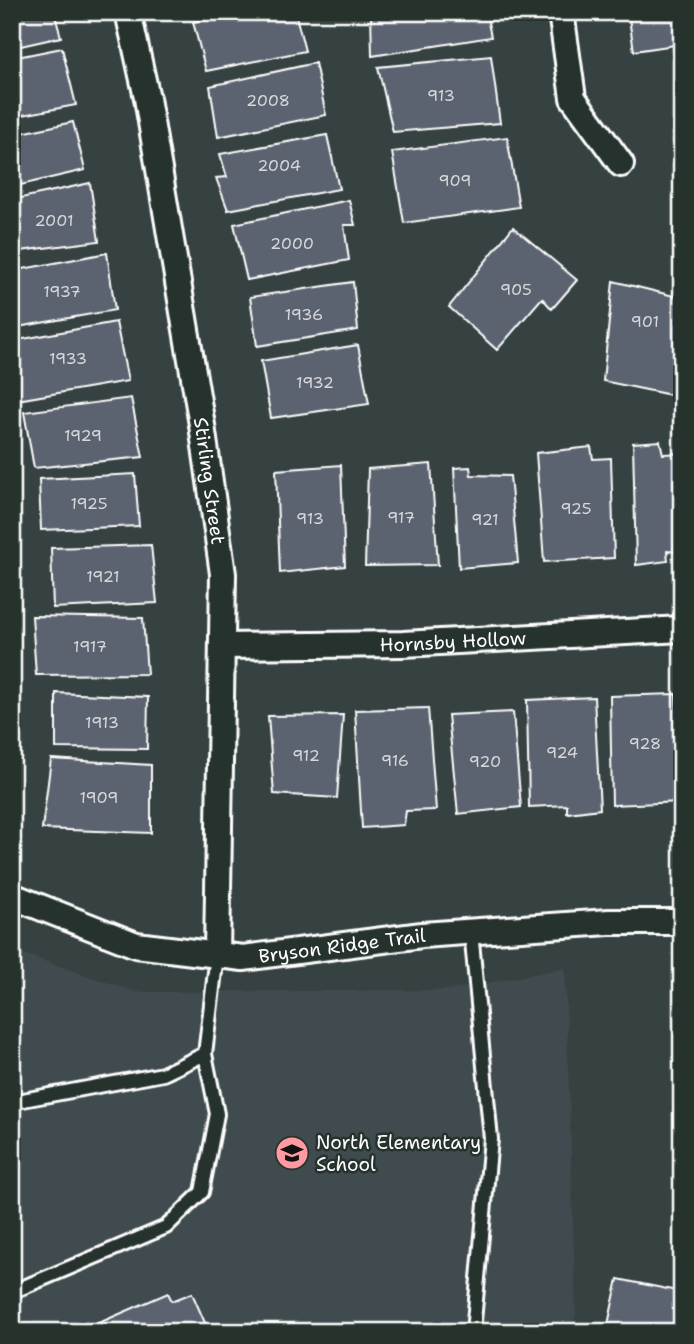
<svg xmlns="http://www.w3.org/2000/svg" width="694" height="1344" font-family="'Shantell Sans',sans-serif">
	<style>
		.built { fill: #414b4f }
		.building { fill: #5b6370; stroke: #fff; stroke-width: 2 }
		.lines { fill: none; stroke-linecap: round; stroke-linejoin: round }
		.lane-casing { stroke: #fff; stroke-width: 18 }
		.street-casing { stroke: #fff; stroke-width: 30 }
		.lane { stroke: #26332d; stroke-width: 12 }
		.street { stroke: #26332d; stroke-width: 24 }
		.labels { text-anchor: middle; stroke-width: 5; stroke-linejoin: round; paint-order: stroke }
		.number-label { font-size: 16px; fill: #d6d8db }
		.street-label { font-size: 19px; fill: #fff; stroke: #26332d }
		.poi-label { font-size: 19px; fill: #fff; stroke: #26332d; text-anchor: start }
	</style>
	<rect width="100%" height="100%" fill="#364141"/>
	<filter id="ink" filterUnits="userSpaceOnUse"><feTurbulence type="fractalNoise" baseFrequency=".0143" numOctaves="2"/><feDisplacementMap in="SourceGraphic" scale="14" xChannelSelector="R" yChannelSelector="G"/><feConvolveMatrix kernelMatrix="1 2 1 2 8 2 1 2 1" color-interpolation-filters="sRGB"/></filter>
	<g filter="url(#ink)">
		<path class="built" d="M12,950L136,992L451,990L565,968L576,1313L572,1332H12Z"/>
		<path class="building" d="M12,12H54L61,37L12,48Z
			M241,12H295L305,51L206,71L193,22Z
			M371,12H486L491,37L372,56Z
			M628,12H682V44L634,51Z
			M62,48L76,105L12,117V58Z
			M491,56L500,123L393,132L378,67Z
			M315,63L326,115L218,137L210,86Z
			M73,122L85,170L12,187V135Z
			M327,135L339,189L228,210L216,178L227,177L220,154Z
			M507,137L519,207L404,223L392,152Z
			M90,183L99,241L12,252V200Z
			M349,200L355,225H344L349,260L247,280L234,224Z
			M513,227L577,280L552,309L542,298L497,350L449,307Z
			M107,253L115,310L12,328V271Z
			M613,281L682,298V343L671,395L603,381Z
			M353,282L358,330L257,346L250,297Z
			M116,322L128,381L17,400L12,374V341Z
			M358,345L369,404L271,418L261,361Z
			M131,398L143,457L34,468L24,412Z
			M660,441L663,454L682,453V552L667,551L668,561L636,565L633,443Z
			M591,447L593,459L611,458L614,558L544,562L536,453Z
			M431,464L438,565L365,566L368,469Z
			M341,465L345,566L280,573L276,470Z
			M470,467L471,475L510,476L518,563L459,568L454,468Z
			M135,474L139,526L41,530L39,479Z
			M151,545L157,603L53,608L51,548Z
			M32,616L143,618L147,674L36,675Z
			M56,693L148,697L147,749L56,748Z
			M676,694L682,802L612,805L610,696Z
			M594,697L600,809L567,813V805L529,807L527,700Z
			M428,708L436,810L406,811L404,825L362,828L355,710Z
			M513,712L521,807L458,814L448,715Z
			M343,715L337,798L274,794L268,716Z
			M51,759L151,765V833L42,829Z
			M618,1279L682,1292V1332L607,1329Z
			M168,1293L172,1301L192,1293L209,1332H78Z"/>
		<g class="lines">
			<defs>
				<path id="lane" d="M471,931L491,1139L473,1332
					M12,1102L163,1074L205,1054
					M12,1292L166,1227L202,1192L217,1114L205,1054L217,955"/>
				<g id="street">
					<path id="s1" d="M128,12L147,98L202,425L223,574L217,955"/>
					<path d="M561,12L573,98L621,164"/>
					<path id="s2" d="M222,646L403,644L682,629"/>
					<path id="s3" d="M12,896L136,945L243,958L422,935L609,922H682"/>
				</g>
			</defs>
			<use href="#lane" class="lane-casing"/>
			<use href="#street" class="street-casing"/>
			<use href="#lane" class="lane"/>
			<use href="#street" class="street"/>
		</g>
	</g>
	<defs>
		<symbol id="school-disc" viewBox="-11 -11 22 22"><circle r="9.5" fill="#ff9aa2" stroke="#26332d"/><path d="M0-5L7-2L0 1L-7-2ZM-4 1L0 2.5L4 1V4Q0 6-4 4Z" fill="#111"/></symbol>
	</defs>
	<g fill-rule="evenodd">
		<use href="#school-disc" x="273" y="1134" width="38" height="38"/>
	</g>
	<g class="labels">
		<g class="number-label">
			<text x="441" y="101">913</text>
			<text x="268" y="106">2008</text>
			<text x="279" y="171">2004</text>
			<text x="455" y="186">909</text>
			<text x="54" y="226">2001</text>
			<text x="292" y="249">2000</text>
			<text x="516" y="295">905</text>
			<text x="62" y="297">1937</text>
			<text x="304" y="320">1936</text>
			<text x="645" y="327">901</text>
			<text x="68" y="364">1933</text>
			<text x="315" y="388">1932</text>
			<text x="83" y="441">1929</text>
			<text x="89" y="509">1925</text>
			<text x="576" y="514">925</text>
			<text x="401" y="523">917</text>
			<text x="310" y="524">913</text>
			<text x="485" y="525">921</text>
			<text x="103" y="582">1921</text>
			<text x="90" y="652">1917</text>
			<text x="102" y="728">1913</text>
			<text x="645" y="749">928</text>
			<text x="562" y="758">924</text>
			<text x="306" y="761">912</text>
			<text x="395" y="766">916</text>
			<text x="485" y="767">920</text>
			<text x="99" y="803">1909</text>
		</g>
		<g class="street-label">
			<text dy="7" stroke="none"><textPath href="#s1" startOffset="476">Stirling Street</textPath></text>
			<text dy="7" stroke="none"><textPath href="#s2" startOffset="231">Hornsby Hollow</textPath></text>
			<text dy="7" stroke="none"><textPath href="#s3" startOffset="341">Bryson Ridge Trail</textPath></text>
		</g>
		<g class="poi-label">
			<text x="316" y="1149">North Elementary<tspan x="316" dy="22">School</tspan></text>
		</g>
	</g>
	<rect width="694" height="1344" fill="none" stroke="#26332d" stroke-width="42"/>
	<rect x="21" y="21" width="652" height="1302" fill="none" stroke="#fff" stroke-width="2.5" filter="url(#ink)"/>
</svg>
